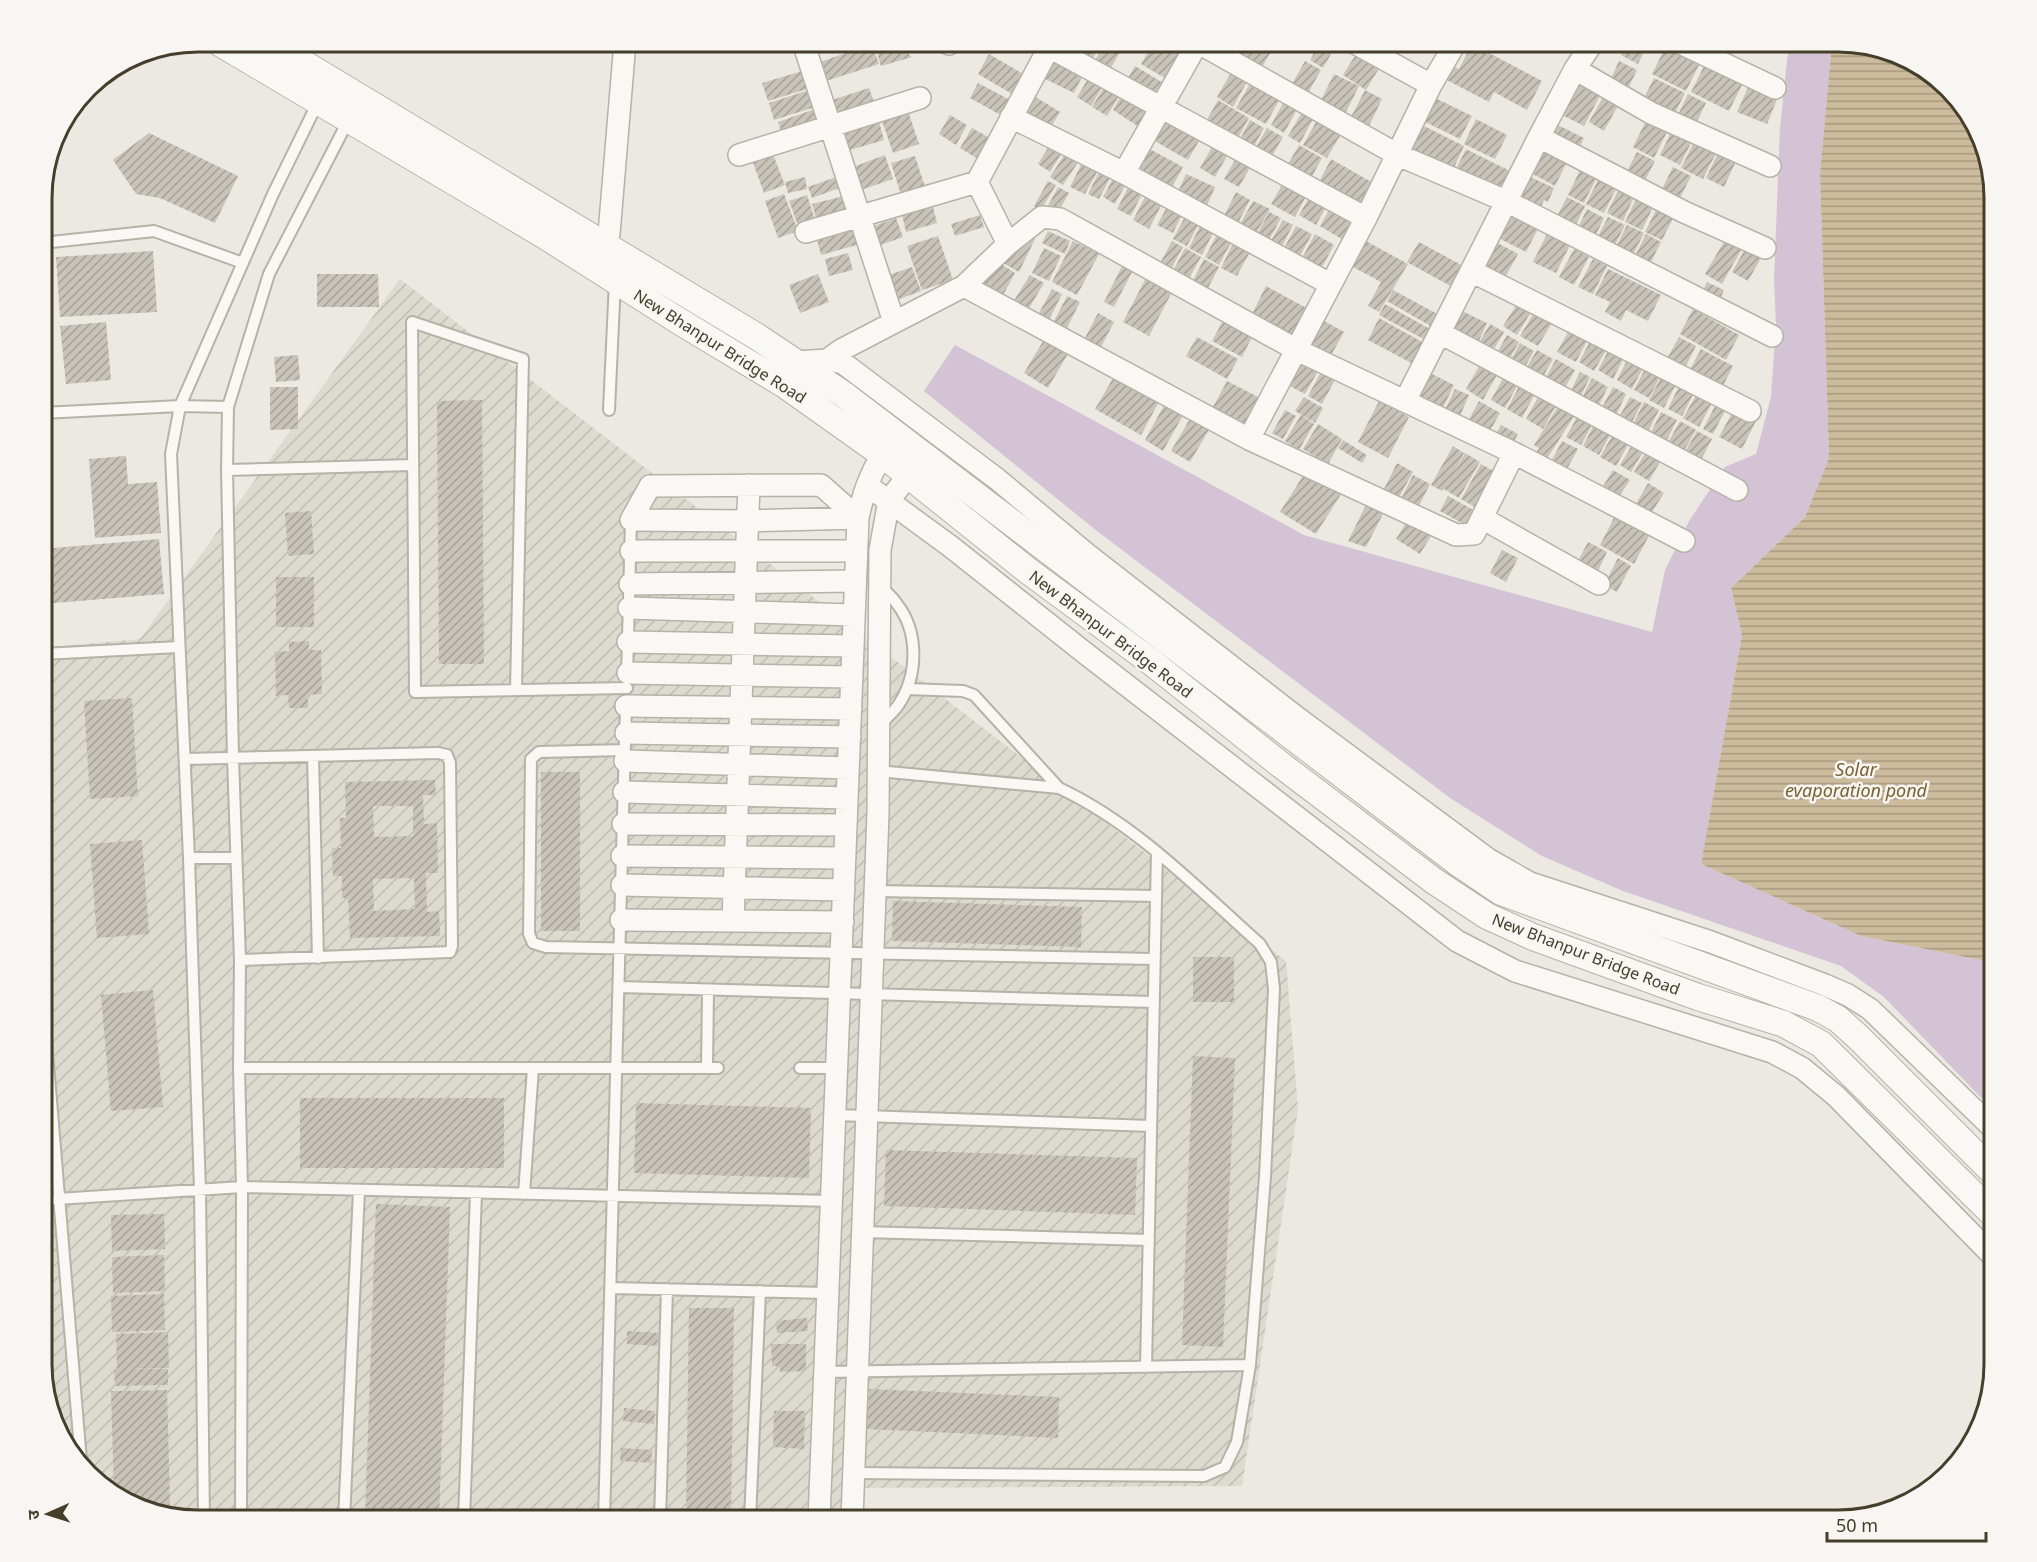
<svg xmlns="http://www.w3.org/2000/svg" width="2037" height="1562" font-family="'Noto Sans','Noto Sans Devanagari',sans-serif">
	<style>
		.industrial { fill: url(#industrial-furrows) }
		.grass { fill: #d3c3d5 }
		.water { fill: url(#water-rules) }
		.building { fill: url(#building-hatch); fill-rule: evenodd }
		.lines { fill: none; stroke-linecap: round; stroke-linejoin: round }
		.service-casing { stroke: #b6b2a7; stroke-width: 14 }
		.minor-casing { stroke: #b6b2a7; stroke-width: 24 }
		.tertiary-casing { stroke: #b6b2a7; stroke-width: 28 }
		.service { stroke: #f9f8f5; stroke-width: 10 }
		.minor { stroke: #f9f8f5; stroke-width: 21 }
		.tertiary { stroke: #f9f8f5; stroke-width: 26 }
		.labels { text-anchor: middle; stroke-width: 5; stroke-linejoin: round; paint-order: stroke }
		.street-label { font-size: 16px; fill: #443e2a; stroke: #f8f6f2 }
		.water-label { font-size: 18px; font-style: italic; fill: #796332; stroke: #f8f6f2 }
		.rim { fill: none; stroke: #443e2a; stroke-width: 3 }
	</style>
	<defs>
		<pattern id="industrial-furrows" width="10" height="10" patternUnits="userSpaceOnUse" patternTransform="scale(1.5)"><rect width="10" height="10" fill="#dddad0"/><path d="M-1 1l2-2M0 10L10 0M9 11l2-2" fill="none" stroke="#bfbcb3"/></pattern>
		<pattern id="water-rules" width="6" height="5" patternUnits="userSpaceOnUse" patternTransform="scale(1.5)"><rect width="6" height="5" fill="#ccbb9c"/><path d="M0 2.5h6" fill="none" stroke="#a7997f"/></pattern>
		<pattern id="building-hatch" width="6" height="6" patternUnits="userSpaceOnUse" patternTransform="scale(1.5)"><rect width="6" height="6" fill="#c9c4b9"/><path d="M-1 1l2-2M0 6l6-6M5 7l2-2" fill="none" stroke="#a5a197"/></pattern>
	</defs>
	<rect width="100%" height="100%" fill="#ebe9e2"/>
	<path class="industrial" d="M400,279L1286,961L1298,1109L1242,1486L857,1488L854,1520H198L148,1512L103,1488L58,1433L42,1374V648L140,639Z"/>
	<path class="grass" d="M1789,42H1832L1820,174L1829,458L1805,517L1731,588L1742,635L1701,864L1861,936L1995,963V1112L1884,997L1841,966L1623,891L1542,856L1450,798L1097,531L924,391L955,345L1304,535L1652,632L1665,570L1689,521L1725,467L1756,454L1771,397L1776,325L1774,280L1780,128Z"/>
	<path class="water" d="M1832,42L1889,50L1934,74L1979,129L1995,198V963L1861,936L1701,864L1742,635L1731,588L1805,517L1829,458L1820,174Z"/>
	<path class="building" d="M874,42H895L912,57L881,66Z
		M970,42H999L992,54Z
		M1060,42H1093L1100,46L1089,65Z
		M1106,42H1110L1122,49L1107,74L1092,65Z
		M1154,42H1188L1170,81L1141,64Z
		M1210,42H1242L1237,54Z
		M1246,42H1270L1275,45L1259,72L1237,58Z
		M1320,42H1338L1323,68L1310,60Z
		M1628,42H1649L1638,64L1621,55Z
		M1716,42H1737L1728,60L1711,51Z
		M872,44L879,64L823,82L817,63Z
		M1472,44L1542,81L1527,110L1494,92L1489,102L1443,78L1450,65L1459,69Z
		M1666,46L1700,63L1686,91L1652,74Z
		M1360,48L1383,62L1366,90L1343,75Z
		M989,54L1025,75L1014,95L978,74Z
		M1053,58L1084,73L1074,93L1043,78Z
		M1305,61L1321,70L1307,95L1291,86Z
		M1619,61L1637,70L1626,93L1608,85Z
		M1706,62L1744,81L1729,111L1691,92Z
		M1135,66L1165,84L1154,102L1124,85Z
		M802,71L807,89L768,101L762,83Z
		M1232,71L1248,80L1233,107L1217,97Z
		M1092,72L1106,81L1091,106L1077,97Z
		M1576,73L1604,88L1584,126L1556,112Z
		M1334,74L1359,86L1344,116L1319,104Z
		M1654,78L1685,93L1672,119L1641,104Z
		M1252,80L1281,97L1266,124L1236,108Z
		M1107,82L1122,91L1107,116L1092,107Z
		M978,83L1014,102L1006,118L970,98Z
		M1749,85L1778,97L1767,124L1737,112Z
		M869,88L875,105L835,118L829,101Z
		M812,89L818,106L774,120L769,103Z
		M1365,90L1382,99L1369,126L1351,117Z
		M1124,91L1154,110L1142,129L1113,110Z
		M1606,92L1621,100L1604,131L1589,122Z
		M1029,93L1060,112L1049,130L1018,112Z
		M1688,94L1706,103L1694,128L1676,119Z
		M1429,95L1472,116L1460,139L1417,118Z
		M1286,98L1299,106L1284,133L1271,125Z
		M1218,100L1249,118L1234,145L1203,127Z
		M906,105L919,144L893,153L880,115Z
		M1305,107L1316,114L1300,143L1288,136Z
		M818,108L825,127L784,140L778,122Z
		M1168,114L1203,134L1188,160L1153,140Z
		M950,115L967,125L956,145L939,134Z
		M1320,115L1344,129L1327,158L1303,145Z
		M1648,117L1669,128L1654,158L1633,147Z
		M878,118L884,140L843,152L837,129Z
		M1476,119L1507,135L1495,159L1464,144Z
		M1250,120L1264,128L1251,152L1237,145Z
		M1420,124L1464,146L1453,170L1409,148Z
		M1558,125L1584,138L1576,155L1550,142Z
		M972,128L990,138L978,159L960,148Z
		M1267,128L1283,137L1268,163L1252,154Z
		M1673,128L1693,139L1680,165L1660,155Z
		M149,133L238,176L215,223L160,198L136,194L113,160Z
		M1696,138L1718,149L1703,179L1681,168Z
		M1053,140L1065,148L1050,172L1038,164Z
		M1216,140L1231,149L1215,177L1200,168Z
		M1546,144L1570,156L1555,186L1531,173Z
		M1299,145L1322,158L1308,184L1284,171Z
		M1146,147L1183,167L1170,191L1133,171Z
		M1068,149L1081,158L1063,185L1050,177Z
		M1466,149L1510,171L1499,195L1454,173Z
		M1240,151L1255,159L1239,187L1224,179Z
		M1719,151L1737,159L1724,187L1706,178Z
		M772,152L785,185L764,193L752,160Z
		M1637,152L1655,161L1642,186L1624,177Z
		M885,155L893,179L861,190L853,167Z
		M915,156L926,190L902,198L891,163Z
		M1331,159L1375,184L1363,207L1319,182Z
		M1083,161L1099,169L1085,194L1070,187Z
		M1673,167L1691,176L1677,204L1659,195Z
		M1101,168L1112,174L1099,199L1088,194Z
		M1581,168L1597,177L1584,203L1568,195Z
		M1186,174L1215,187L1206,208L1177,194Z
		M1524,174L1554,188L1548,202L1544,200L1538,214L1514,202Z
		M1115,175L1127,182L1115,204L1103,197Z
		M839,176L842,187L812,198L808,187Z
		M1600,176L1618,185L1604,213L1586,204Z
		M805,177L807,189L788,193L785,182Z
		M1286,178L1309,191L1295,217L1271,204Z
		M1048,181L1056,185L1041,210L1034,206Z
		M1131,182L1144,190L1131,216L1117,209Z
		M1621,185L1636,193L1623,221L1607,213Z
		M1058,187L1069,193L1056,216L1045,211Z
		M1148,191L1164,200L1149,229L1133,220Z
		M1313,191L1330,200L1316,225L1299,215Z
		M1236,192L1250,200L1237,225L1223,218Z
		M784,194L798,231L778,238L765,201Z
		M807,195L817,226L800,231L789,201Z
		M1638,195L1655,203L1642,230L1625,222Z
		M844,196L850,216L818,225L812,204Z
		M1567,197L1585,206L1572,233L1553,224Z
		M1253,201L1270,209L1255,235L1239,226Z
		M1334,201L1359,216L1345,241L1320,226Z
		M1659,204L1676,213L1662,240L1645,232Z
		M1506,205L1541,223L1526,252L1491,234Z
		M933,207L937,223L906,232L902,215Z
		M1167,207L1182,215L1173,233L1157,225Z
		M1587,209L1604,218L1592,243L1575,234Z
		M1269,212L1281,218L1268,242L1256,236Z
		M1187,213L1201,220L1187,246L1173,239Z
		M980,215L984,227L955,236L951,224Z
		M1608,217L1625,225L1611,253L1594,244Z
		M896,218L903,237L878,246L871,227Z
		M1283,220L1293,225L1280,250L1269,244Z
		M1202,222L1215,229L1202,255L1189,248Z
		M1627,225L1644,233L1630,261L1613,253Z
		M1296,226L1312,234L1299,258L1283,250Z
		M857,230L860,244L821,255L817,240Z
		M1048,231L1070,241L1065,254L1042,243Z
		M1219,231L1233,239L1219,265L1205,257Z
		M1315,234L1334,245L1322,267L1303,256Z
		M1547,234L1570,245L1556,273L1533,262Z
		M1646,234L1661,242L1647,270L1632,262Z
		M1031,235L1035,239L1019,272L996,259Z
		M938,236L953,280L922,290L907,246Z
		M1726,238L1743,247L1722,284L1705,274Z
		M1492,240L1518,254L1503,281L1478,268Z
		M1073,241L1099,254L1077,295L1052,282Z
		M1172,241L1183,247L1169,273L1158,267Z
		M1234,241L1251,250L1237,276L1221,268Z
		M1366,241L1408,264L1379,312L1368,306L1381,282L1353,267Z
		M1419,242L1465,267L1454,288L1407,262Z
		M1044,248L1061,256L1049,281L1032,273Z
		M1185,248L1201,257L1186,284L1171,275Z
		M1574,249L1589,257L1574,285L1559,277Z
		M1745,249L1761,258L1748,281L1732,272Z
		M153,251L157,312L60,317L56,257Z
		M848,253L853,270L829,276L825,259Z
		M993,259L1015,273L1001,299L971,282Z
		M1204,259L1219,267L1205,294L1190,286Z
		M1593,259L1607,266L1593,294L1578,287Z
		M1122,266L1132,272L1114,307L1104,302Z
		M912,267L921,291L892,302L883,277Z
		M1608,269L1661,295L1648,321L1626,310L1621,321L1605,312L1610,302L1595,295Z
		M317,274H378L379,307H317Z
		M818,274L829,302L800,313L789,285Z
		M1030,275L1044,283L1028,310L1013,302Z
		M42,276H44L47,318H42Z
		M1146,278L1172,292L1149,336L1123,322Z
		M1707,282L1724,290L1717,306L1700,297Z
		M1266,286L1312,311L1297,340L1251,316Z
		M1052,289L1062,294L1049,320L1038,315Z
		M1393,290L1441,316L1434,328L1387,301Z
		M1067,296L1080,302L1064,334L1051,327Z
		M1520,299L1534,307L1517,335L1503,326Z
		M1385,304L1432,330L1427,341L1379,315Z
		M1537,308L1555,318L1538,346L1520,336Z
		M1693,309L1739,335L1726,360L1680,334Z
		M1460,310L1487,323L1476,347L1449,334Z
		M1098,313L1114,322L1101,347L1085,338Z
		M1225,317L1254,333L1242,357L1212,341Z
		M1317,317L1344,332L1329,359L1302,344Z
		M1379,318L1426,344L1415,365L1368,340Z
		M106,322L111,380L66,384L60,326Z
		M1490,324L1504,332L1491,354L1477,346Z
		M1572,325L1590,335L1576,362L1557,352Z
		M1507,335L1519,342L1507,363L1495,356Z
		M1593,336L1609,345L1594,371L1579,362Z
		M1197,337L1238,359L1227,379L1186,356Z
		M1679,337L1696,346L1682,374L1664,364Z
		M1045,338L1069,352L1048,388L1024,373Z
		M1520,343L1534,351L1522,372L1508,365Z
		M1612,344L1627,352L1613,379L1598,370Z
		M1701,349L1733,366L1720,392L1687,375Z
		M1537,350L1553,359L1539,384L1522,375Z
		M1630,354L1646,362L1632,389L1617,380Z
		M298,355L300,380L276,382L274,357Z
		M1556,359L1575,370L1561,395L1542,384Z
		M1301,361L1318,371L1305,394L1288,385Z
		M1648,363L1663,371L1649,398L1634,390Z
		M1480,365L1497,375L1483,400L1466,389Z
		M1322,370L1336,378L1322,404L1308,396Z
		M1507,371L1521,379L1505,408L1491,400Z
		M1428,372L1454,385L1441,412L1415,400Z
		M1580,372L1590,377L1579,400L1569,395Z
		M1116,373L1161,398L1141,435L1095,409Z
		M1663,373L1678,380L1664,408L1649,400Z
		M1592,378L1608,387L1597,409L1581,400Z
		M1227,381L1264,400L1250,426L1213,407Z
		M1522,381L1537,390L1522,418L1507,409Z
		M1681,382L1696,389L1682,416L1668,409Z
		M270,387H298V429L270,430Z
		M1613,387L1626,394L1615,418L1600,411Z
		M1455,389L1469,395L1458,421L1443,414Z
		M1699,390L1714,399L1699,427L1683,418Z
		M1541,392L1558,402L1543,429L1526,419Z
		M1304,397L1323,408L1315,423L1295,411Z
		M1630,397L1642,403L1629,428L1617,421Z
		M482,400L484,664H439L437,401Z
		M1167,400L1186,410L1163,451L1145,440Z
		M1562,400L1578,410L1543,465L1532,458L1539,448L1534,445Z
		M1379,401L1409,417L1388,458L1358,442Z
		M1479,401L1500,413L1486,438L1465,427Z
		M1644,402L1659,410L1645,438L1630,430Z
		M1715,406L1725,411L1713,434L1703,429Z
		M1734,409L1756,421L1742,449L1719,437Z
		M1285,410L1296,416L1283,439L1272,433Z
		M1581,410L1596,418L1581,445L1566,437Z
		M1194,412L1213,423L1190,462L1171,451Z
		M1661,412L1677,420L1663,448L1647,440Z
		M1301,415L1314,424L1299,450L1285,441Z
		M1597,419L1614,428L1599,455L1583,446Z
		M1680,421L1696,430L1682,454L1666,446Z
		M1318,424L1342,439L1328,464L1303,449Z
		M1501,425L1518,434L1510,449L1493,439Z
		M1616,429L1632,438L1616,466L1600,457Z
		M1697,431L1712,439L1699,464L1683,455Z
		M1343,440L1367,455L1362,463L1338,448Z
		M1635,440L1646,447L1631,472L1620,465Z
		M1562,441L1578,449L1562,478L1547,469Z
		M1453,446L1464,453L1454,473L1465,453L1480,462L1459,498L1444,489L1442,491L1431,485Z
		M1649,446L1664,455L1649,481L1634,472Z
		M126,456L128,484L157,482L161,533L95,538L89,459Z
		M1397,463L1413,472L1398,499L1383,491Z
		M1481,464L1499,474L1478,509L1461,499Z
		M1308,468L1343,491L1316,534L1280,512Z
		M1613,470L1630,480L1615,503L1599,493Z
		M1413,475L1430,484L1417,510L1400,501Z
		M1648,483L1664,493L1647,520L1632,511Z
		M1448,496L1477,512L1469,527L1440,511Z
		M1368,501L1385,510L1366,547L1348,541Z
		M311,511L314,554L288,556L285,513Z
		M1615,516L1650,534L1634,564L1600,545Z
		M1407,521L1431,536L1420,554L1396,539Z
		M159,539L164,594L42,604V549Z
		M1588,542L1607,552L1597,573L1577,563Z
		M1502,550L1518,558L1506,582L1490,573Z
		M1618,558L1631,566L1617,592L1604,585Z
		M276,577H314V627H276Z
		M309,641V650H321L322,694L308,695V708H289L288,695L276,696L275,652L289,651V642Z
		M132,698L138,796L90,799L84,701Z
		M541,772H580V931H541Z
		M435,780L436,795H423L424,824L437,823L438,873H426L427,912L439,911L440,936L350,938L348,898H342V876H333L332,848H341L340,818H346L345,782ZM373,806H413V836L374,837ZM414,878L415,909L374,911L373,879Z
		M142,840L149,934L97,938L90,844Z
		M893,901L1082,907L1081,947L892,941Z
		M1193,957H1234V1002H1193Z
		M153,990L163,1107L111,1111L101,995Z
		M1193,1056L1235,1058L1223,1347L1182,1345Z
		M300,1098H504V1168H300Z
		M636,1103L811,1108L809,1178L634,1173Z
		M886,1150L1137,1158L1135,1215L884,1206Z
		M376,1204L450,1207L439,1520H365Z
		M164,1214L165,1249L112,1251L111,1215Z
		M164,1255L165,1291L113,1293L112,1257Z
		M164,1294L165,1330L112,1332L111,1296Z
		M689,1308H734L731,1518L686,1517Z
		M807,1318L808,1331L777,1333L776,1321Z
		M627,1331L659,1333L657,1346L627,1344Z
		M168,1332L169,1368L125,1369H168V1385L115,1386L114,1370H117L116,1334Z
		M771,1344H806V1371L780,1372V1366H772Z
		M869,1389L1059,1397L1058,1438L867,1429Z
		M167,1390L170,1505L136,1506L114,1493L111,1391Z
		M624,1408L655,1411L654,1424L623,1421Z
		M774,1411H805L804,1449L773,1447Z
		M621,1448L652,1450L651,1463L620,1461Z"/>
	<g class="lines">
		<defs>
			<path id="service" d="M42,243L154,231L243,263
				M609,410L615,281
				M42,413L180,406L228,407
				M227,470L413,465
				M42,654L179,647
				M627,677L631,520
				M907,689L963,691L974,695L1059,788
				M516,690L523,359L412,322L415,692L627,688
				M880,725C886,718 894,712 899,704C918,675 919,632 897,604C893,597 886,592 881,587
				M625,750L539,752L531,759L529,934L533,943L546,947L1155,959
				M313,756L318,958
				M185,759L438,753L447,755L450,763L452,946L450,952L240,960
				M189,858H236
				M875,891L1156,896
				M619,987L1154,1002
				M42,992L81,1461
				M239,1068H718
				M707,1068L708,990
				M800,1068H837
				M835,1115L1151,1126
				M524,1194L533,1068
				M42,1200L242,1187L831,1201
				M862,1232L1149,1240
				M611,1288L827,1293
				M1146,1367L1157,852
				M824,1372L1250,1365
				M854,1473L1204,1476L1225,1467L1237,1442L1250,1365L1265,1177L1274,989L1271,962L1260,944C1197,888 1136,824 1059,788L878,771
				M204,1520L200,1190L189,858L171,454L180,406L273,194L319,100
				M241,1520L242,1187L239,1068L240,960L233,758L227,470L228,407L269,274L349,119
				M344,1520L359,1190
				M464,1520L476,1193
				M604,1520L626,705
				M660,1520L667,1289
				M750,1520L760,1291"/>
			<path id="minor" d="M803,42L894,322
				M1197,42L1398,155L1506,201L1772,336
				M1353,42L1431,85
				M1678,42L1775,88
				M949,44L950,42
				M1049,47L1366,218
				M1575,69L1651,113L1770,166
				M1011,117L1124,173L1330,284
				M1539,137L1684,212L1765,248
				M739,155L920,98
				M1124,173L1198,42
				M977,182L1052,42
				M806,232L977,182L1008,244
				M603,245L609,234L625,42
				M1471,271L1750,411
				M964,286L1249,439L1456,535L1474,534L1514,453
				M1440,333L1737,490
				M827,360L841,350L964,286L1008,244L1042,217L1060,219L1297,350L1514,453L1684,541
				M796,362L827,360L843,363L997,479L1088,555L1299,719L1488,859L1530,883L1711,942L1825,985L1848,995L1870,1009L1995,1130
				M1405,401L1539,137L1575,69L1593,42
				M1249,439L1366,218L1431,85L1456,42
				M821,485L858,518L747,521L631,520L650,486Z
				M868,486L950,546L1085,653L1457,941L1515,971L1772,1052L1802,1068L1836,1096L1995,1258
				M1482,518L1599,584
				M631,551H856
				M630,584L855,581
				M629,608L854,615
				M628,642L853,646
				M628,673L852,677
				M626,706L851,709
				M626,733L850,737
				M625,761L848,768
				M624,792L847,798
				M623,824L846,825
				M622,856L845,858
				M622,885L844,890
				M621,920L843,922
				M733,921L749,485
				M819,1520L858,518C863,492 874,465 890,443
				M852,1520L878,813L880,550L889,500L908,476L916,463"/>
			<path id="tertiary" d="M218,42L542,234L679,321L785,385L882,454L1027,570L1150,661L1281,765L1434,881L1487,916L1533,937L1698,997L1784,1024L1821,1044L1995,1216
				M268,42L756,336L843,394L1458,863L1501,892L1818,1008L1838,1019L1858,1037L1995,1174"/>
		</defs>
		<use href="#service" class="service-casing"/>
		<use href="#minor" class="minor-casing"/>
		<use href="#tertiary" class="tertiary-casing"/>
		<use href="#service" class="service"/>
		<use href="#minor" class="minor"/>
		<use href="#tertiary" class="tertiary"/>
	</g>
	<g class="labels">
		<g class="street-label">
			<text transform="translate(720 346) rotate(32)" y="6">New Bhanpur Bridge Road</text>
			<text transform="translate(1111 634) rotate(37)" y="6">New Bhanpur Bridge Road</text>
			<text transform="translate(1586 954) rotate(21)" y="6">New Bhanpur Bridge Road</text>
		</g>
		<g class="water-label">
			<text x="1856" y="776">Solar<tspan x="1856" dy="21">evaporation pond</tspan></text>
		</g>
	</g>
	<path d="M0 0H2037V1562H0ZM198 52H1838A146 146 0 0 1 1984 198V1364A146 146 0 0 1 1838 1510H198A146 146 0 0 1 52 1364V198A146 146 0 0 1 198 52Z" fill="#f8f6f2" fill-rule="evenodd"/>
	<path class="rim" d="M198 52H1838A146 146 0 0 1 1984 198V1364A146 146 0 0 1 1838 1510H198A146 146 0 0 1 52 1364V198A146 146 0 0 1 198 52Z"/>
	<g transform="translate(48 1514) rotate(267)" stroke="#f8f6f2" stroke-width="4.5" paint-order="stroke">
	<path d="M0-4.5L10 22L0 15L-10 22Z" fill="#443e2a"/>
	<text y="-9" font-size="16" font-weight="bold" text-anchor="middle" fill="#443e2a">उ</text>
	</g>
	<path d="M1827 1532v9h159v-9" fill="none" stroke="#443e2a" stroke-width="3"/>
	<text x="1836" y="1532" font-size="18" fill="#443e2a" stroke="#f8f6f2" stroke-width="4.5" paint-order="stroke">50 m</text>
</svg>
